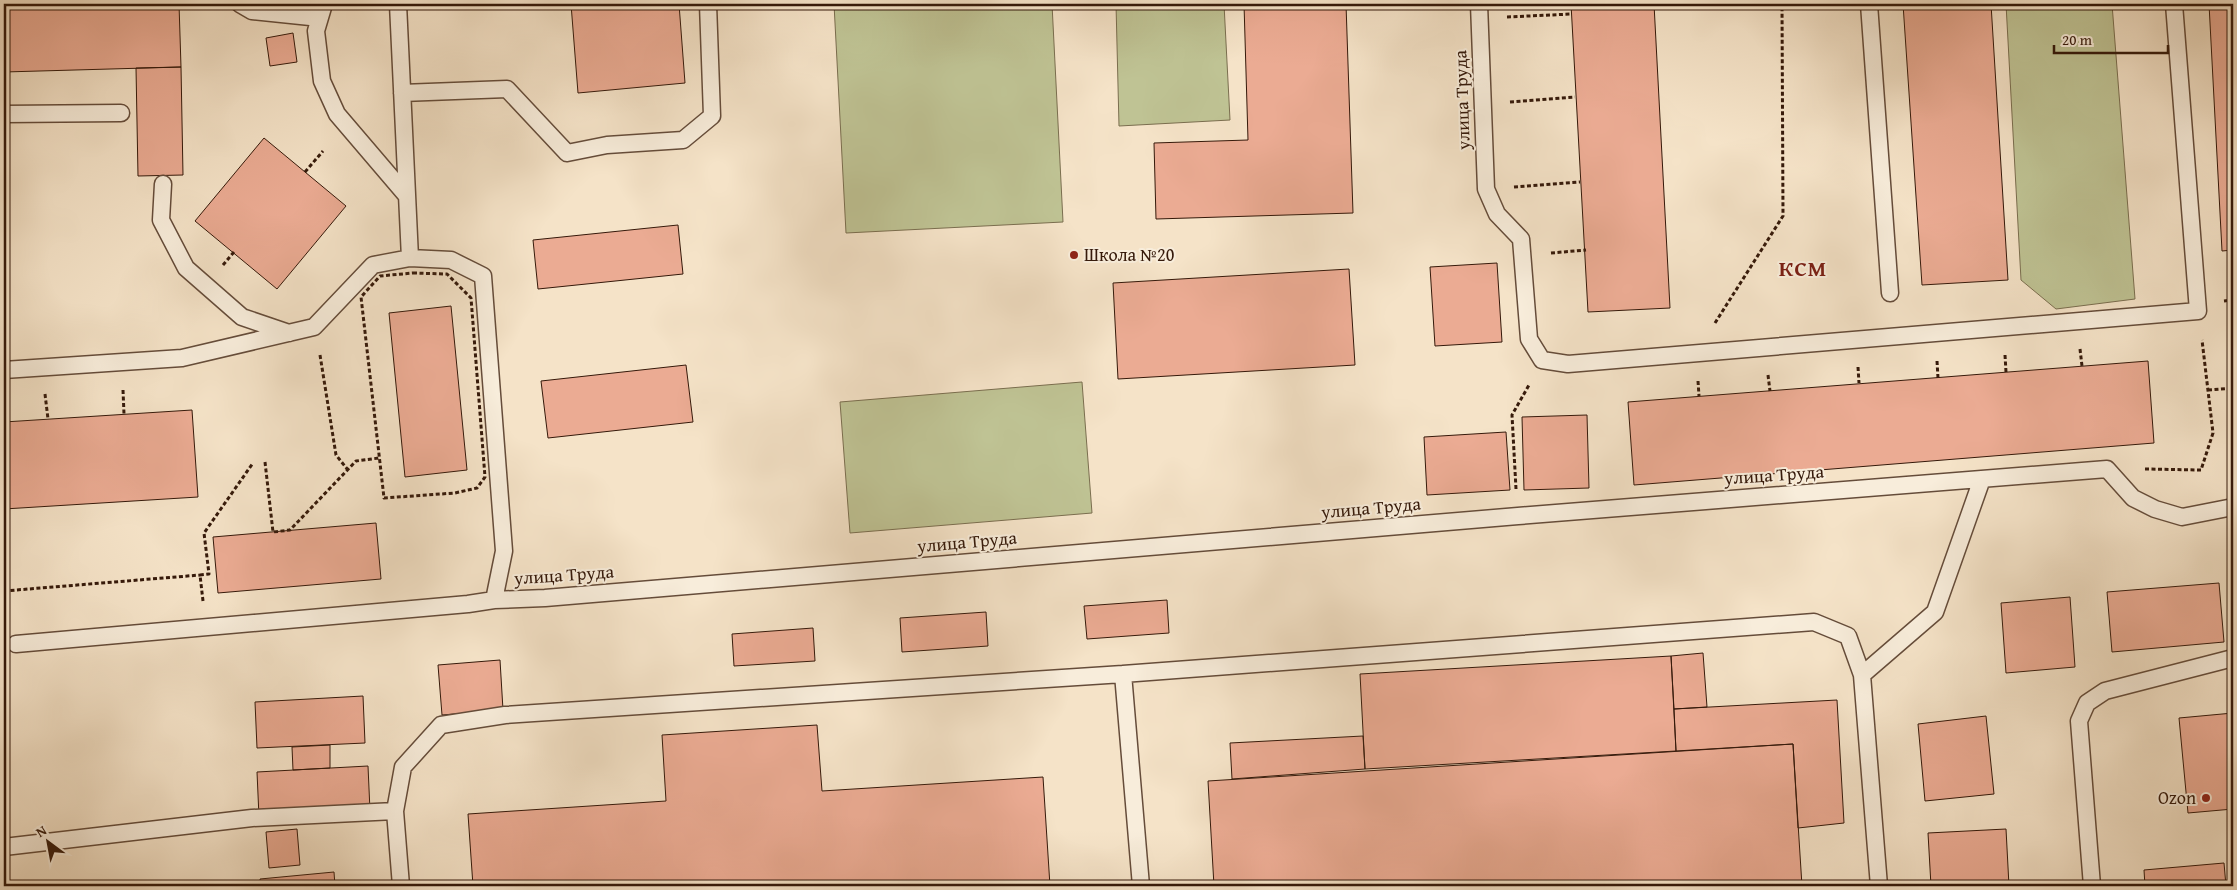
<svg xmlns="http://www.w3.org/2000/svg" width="2237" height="890" font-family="'Gentium Book Plus',serif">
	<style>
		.green { fill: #bfc394; stroke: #7a6e4f }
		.building { fill: #ebab93; stroke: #35190a }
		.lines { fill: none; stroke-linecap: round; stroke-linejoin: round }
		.lane-casing { stroke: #654c3a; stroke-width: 19 }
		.path { stroke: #35190a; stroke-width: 3; stroke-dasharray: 4 2.5; stroke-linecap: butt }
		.lane { stroke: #f8eddb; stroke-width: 16 }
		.poi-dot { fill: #8f2418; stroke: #f8eddb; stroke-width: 2 }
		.labels { text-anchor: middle; stroke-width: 4; stroke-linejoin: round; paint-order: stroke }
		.street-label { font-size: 18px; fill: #35190a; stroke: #f8eddb }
		.poi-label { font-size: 18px; fill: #35190a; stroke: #f8eddb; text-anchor: start }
		.district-label { font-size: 22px; font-weight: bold; letter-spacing: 1px; fill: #7a1f14; stroke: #f8eddb }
	</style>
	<rect width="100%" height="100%" fill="#f5e3c8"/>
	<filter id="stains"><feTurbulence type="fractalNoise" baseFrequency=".004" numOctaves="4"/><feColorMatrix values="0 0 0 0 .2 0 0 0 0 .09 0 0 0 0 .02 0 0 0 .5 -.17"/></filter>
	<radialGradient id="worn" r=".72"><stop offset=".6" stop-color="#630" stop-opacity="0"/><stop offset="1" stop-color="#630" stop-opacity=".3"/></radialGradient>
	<path class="green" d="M834,4H1052L1063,222L846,233Z
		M1116,4H1224L1230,120L1119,126Z
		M2006,4H2112L2135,299L2056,309L2021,280Z
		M1082,382L1092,513L850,533L840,402Z"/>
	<path class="building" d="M4,4H179L181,67L4,72Z
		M571,4H679L685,83L578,93Z
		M1244,4H1346L1353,213L1156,219L1154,143L1248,140Z
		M1571,4H1654L1670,308L1588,312Z
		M1903,4H1991L2008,280L1922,285Z
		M2209,4H2233V250L2222,251Z
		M293,33L297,62L270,66L266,38Z
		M181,67L183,175L138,176L136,68Z
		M264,138L346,206L277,289L195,221Z
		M678,225L683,274L538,289L533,240Z
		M1497,263L1502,342L1435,346L1430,267Z
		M1349,269L1355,365L1118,379L1113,283Z
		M451,306L467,470L405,477L389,313Z
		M2148,361L2154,443L1634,485L1628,402Z
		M686,365L693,422L548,438L541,381Z
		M192,410L198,497L4,509V422Z
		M1587,415L1589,488L1524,490L1522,417Z
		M1506,432L1510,490L1427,495L1424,437Z
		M376,523L381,579L218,593L213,537Z
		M2219,583L2224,642L2112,652L2107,592Z
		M2070,597L2075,667L2006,673L2001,603Z
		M1167,600L1169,633L1087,639L1084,606Z
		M986,612L988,646L902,652L900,618Z
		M813,628L815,661L734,666L732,634Z
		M1703,653L1707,707L1674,709L1671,656Z
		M1671,656L1676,751L1365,769L1360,674Z
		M500,660L503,710L442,715L438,665Z
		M363,696L365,743L257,748L255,702Z
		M1837,700L1844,823L1798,828L1793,744L1676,751L1674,709Z
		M2233,713V809L2188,813L2179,718Z
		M1986,716L1994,794L1925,801L1918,724Z
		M817,725L822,791L1043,777L1050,886H473L468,814L666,801L662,735Z
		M1363,736L1365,769L1232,779L1230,743Z
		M1793,744L1802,886H1214L1208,781Z
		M330,745V768L293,770L292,747Z
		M368,766L370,811L259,817L257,772Z
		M297,829L300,865L269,868L266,832Z
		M2006,829L2009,886H1931L1928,833Z
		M2224,863L2226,886H2145L2144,870Z
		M334,872L335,886H261L260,879Z"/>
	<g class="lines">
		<defs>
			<path id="lane" d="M240,4L252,11L320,18
				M324,4L316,31L322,81L337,114L407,196
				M398,4L410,258
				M1479,4L1486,189L1497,214L1521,239L1529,339L1542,360L1568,364L2198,311L2174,4
				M1869,4L1890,293
				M402,93L507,89L567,153L607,145L683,140L712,116L708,4
				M4,114L121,113
				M163,184L161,220L186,268L242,317L289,333
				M4,370L182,358L314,327L373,265L410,258L451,260L483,276L504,551L494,600L468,604L16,644
				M494,600L545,598L1518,516L2107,469L2133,498L2155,509L2182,517L2233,507
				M1123,674L1141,886
				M1862,675L1935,612L1982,479
				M4,847L252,818L395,811
				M401,886L395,811L403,767L441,725L505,715L1123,674L1814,622L1848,636L1862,675L1879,886
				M2092,886L2079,721L2087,703L2105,691L2233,658"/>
		</defs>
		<use href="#lane" class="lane-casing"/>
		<path class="path" d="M448,4H461
			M1507,17L1572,14
			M1510,102L1575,97
			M305,172L323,151
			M1514,187L1580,182
			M1551,253L1586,250
			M223,265L234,252
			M413,273L447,274L471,298L485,477L477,488L455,493L384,498L361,297L380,276Z
			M2224,301L2233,300
			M1715,323L1783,216L1782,4
			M2080,349L2082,366
			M320,355L336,455L348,470
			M2005,355L2006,372
			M1937,361L1938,378
			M1858,367L1859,383
			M1768,375L1770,391
			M1698,381L1699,396
			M123,390L124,414
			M2208,390L2233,388
			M45,394L48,419
			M265,462L273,532L290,530L356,461L379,458
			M2145,469L2201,470L2213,433L2202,340
			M1516,489L1512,415L1529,385
			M4,591L200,575
			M203,601L200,575L209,574L204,533L253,463"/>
		<use href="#lane" class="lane"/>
	</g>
	<g class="poi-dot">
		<circle cx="1074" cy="255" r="5"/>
		<circle cx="2206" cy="798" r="5"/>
	</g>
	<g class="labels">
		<g class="street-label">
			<text transform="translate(1462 100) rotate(-92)" y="6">улица Труда</text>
			<text transform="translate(1774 475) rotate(-4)" y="6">улица Труда</text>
			<text transform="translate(1371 508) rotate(-5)" y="6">улица Труда</text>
			<text transform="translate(967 542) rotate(-5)" y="6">улица Труда</text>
			<text transform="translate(564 575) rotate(-4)" y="6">улица Труда</text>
		</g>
		<g class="poi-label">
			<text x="1084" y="261">Школа №20</text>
			<text x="2196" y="804" text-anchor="end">Ozon</text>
		</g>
		<g class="district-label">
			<text x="1803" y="276">КСМ</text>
		</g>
	</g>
	<rect width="2237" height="890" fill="none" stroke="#f5e3c8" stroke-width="20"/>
	<rect x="5" y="5" width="2227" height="880" fill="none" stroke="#35190a" stroke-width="2.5"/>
	<rect x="10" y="10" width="2217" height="870" fill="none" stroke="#35190a"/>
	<g transform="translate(48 842) rotate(328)" stroke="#f8eddb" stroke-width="4" paint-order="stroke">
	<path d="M0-4L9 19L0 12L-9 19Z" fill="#35190a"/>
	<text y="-8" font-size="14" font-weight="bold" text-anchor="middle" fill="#35190a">N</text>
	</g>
	<path d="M2054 45v8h114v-8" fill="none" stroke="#35190a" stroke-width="2.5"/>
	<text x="2062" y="45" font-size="15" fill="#35190a" stroke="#f8eddb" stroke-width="4" paint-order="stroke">20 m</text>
	<rect width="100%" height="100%" filter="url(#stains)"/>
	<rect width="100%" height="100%" fill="url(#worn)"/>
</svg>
